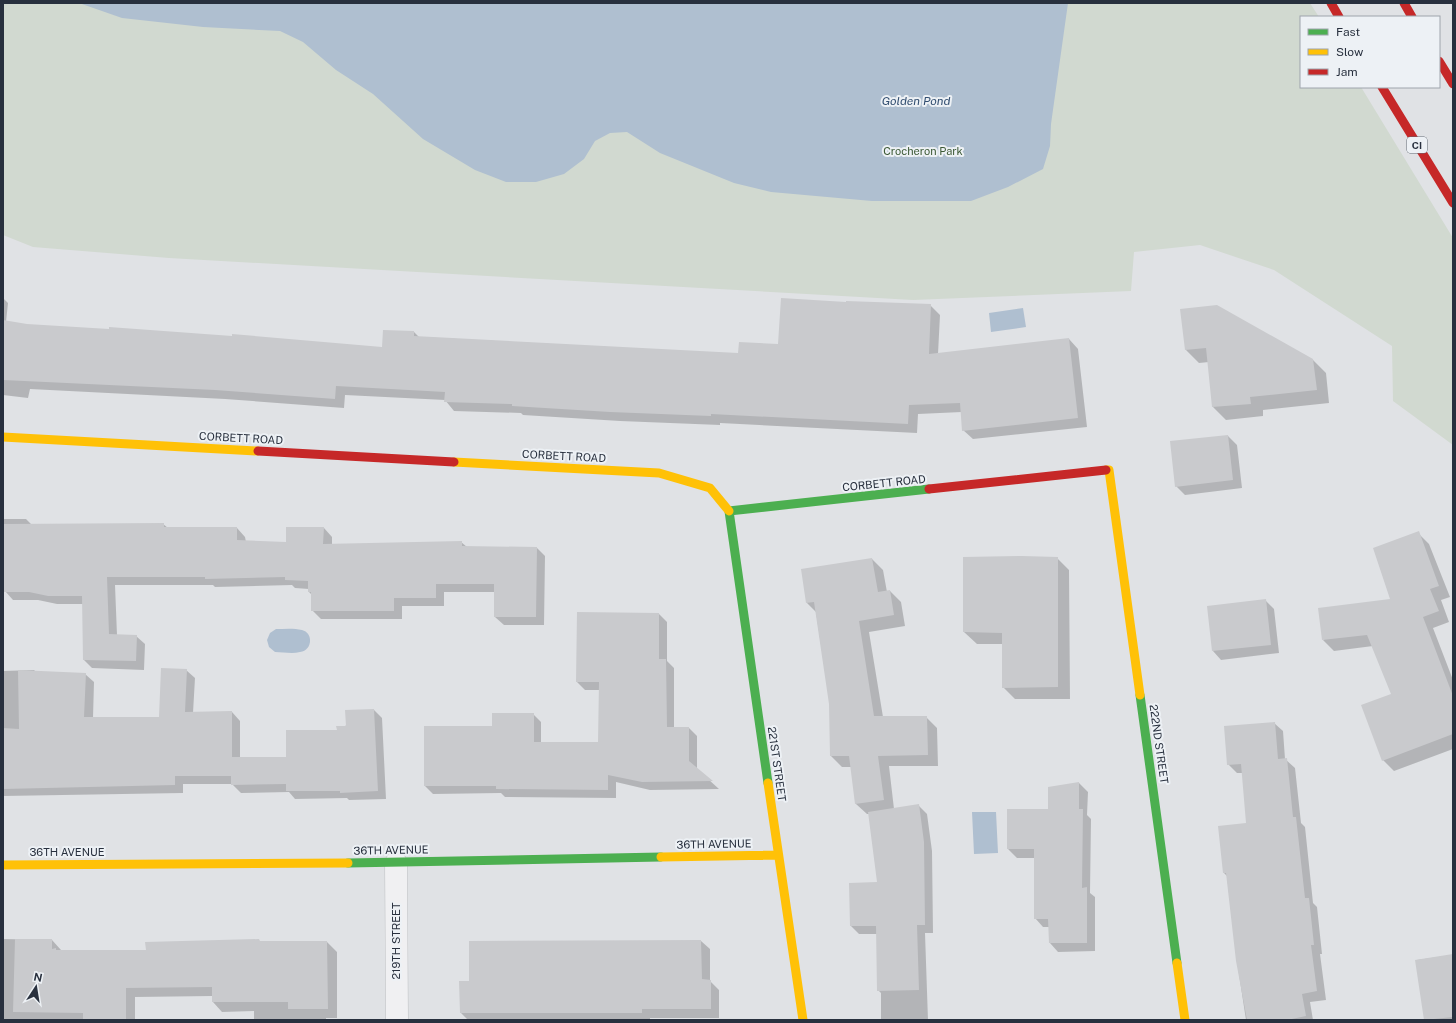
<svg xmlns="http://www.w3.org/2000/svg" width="1456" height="1023" font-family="'Public Sans',sans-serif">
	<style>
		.green { fill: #d1d9d0 }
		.water { fill: #afbfd0 }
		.shadow { fill: #0003 }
		.building { fill: #c9cacd }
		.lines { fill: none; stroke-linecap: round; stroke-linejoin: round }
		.street-casing { stroke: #bec0c3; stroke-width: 23 }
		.street { stroke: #f0f0f2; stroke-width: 22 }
		.fast { stroke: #4caf50; stroke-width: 9 }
		.slow { stroke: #ffc107; stroke-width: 9 }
		.jam { stroke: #c62828; stroke-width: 9 }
		.labels { text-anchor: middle; stroke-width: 4; stroke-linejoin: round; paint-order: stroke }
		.shield { fill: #edf1f5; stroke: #636a75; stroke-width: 1 }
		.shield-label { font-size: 10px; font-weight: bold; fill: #28303e }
		.park-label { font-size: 11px; fill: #3c5935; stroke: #edf1f5 }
		.street-label { font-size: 11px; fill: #28303e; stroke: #edf1f5 }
		.water-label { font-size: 12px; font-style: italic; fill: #334f71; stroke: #edf1f5 }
	</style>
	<rect width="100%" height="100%" fill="#e0e2e5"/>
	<path class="green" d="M3,3H1310L1319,17H1301V87H1361L1453,238V445L1393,401L1392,346L1274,270L1200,245L1134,252L1131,291L913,300L169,258L33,247L3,235Z"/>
	<path class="water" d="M79,3H1068L1051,124L1050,146L1043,169L1008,187L971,201H872L771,192L734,183L660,153L627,132L610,133L595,141L584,159L564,174L536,182H506L475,170L423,139L373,94L336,70L303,42L280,31L203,27L122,18Z
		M1023,308L1026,327L991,332L989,313Z
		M276,629C284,629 294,628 302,630C314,633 312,651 300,652C292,654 283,652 275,652L269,647L267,640L270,633Z
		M972,812H996L998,853L974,854Z"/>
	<path class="shadow" d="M3,298L8,303L6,322L27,325L383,348L414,332L419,337L739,354L779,345L847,303L930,305L940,315L938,354L1069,339L1078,349L1087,427L973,439L963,430L962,412L918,414L917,433L720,423V425L620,421L523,415L521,413L454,411L445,400L345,395L344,408L225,399L30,389L28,398L3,395Z
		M1181,310L1313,360L1326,373L1329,403L1263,410V416L1226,420L1213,407L1209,362L1199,363L1186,350Z
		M1228,436L1237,445L1242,488L1185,495L1176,486Z
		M3,519H26L32,525L163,524L168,528H237L245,537L246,542L287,544L324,528L332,537V545L461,542L467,547L537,548L545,556L544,625H504L495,617V592H444V606H402V619H321L312,610V595L309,592V589L295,588L292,585L215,587L213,585H115L117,635L136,636L145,644L144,670L92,668L84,660L83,604H57L38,600H13L5,591V585L3,584Z
		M1418,533L1429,544L1450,597L1441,600L1449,622L1433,628L1453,680V749L1394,771L1383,760L1392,694L1373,646L1334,651L1323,640L1391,600Z
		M964,558H1057L1069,570L1070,699H1015L1003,687V644H977L964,632Z
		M872,559L883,570L887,592L890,591L901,602L905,626L869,632L883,717H926L937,728L938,766H889L894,809L919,806L927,814L932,851L933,933H925L928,1020H881V993L878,990L877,934H859L851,926L850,884L878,883L869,814H867L856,804L852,767H842L831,756L830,704L816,612L807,603L802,570Z
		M1265,600L1274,609L1279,653L1221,660L1213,651L1208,607Z
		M659,614L667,622V661L674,668V728H689L697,736V769L719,789L650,790L616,782V798L505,797L501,793L433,794L425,786L493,727L533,714L541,722V743H599L600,690H585L577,682Z
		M34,670L36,672L85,674L94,682L93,718H160L186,670L195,678L193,713L232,712L240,721V758H287L374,710L382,718L386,799L349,800L347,798L295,799L289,792L241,793L232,784H183V793L3,796V671Z
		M1274,723L1283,731L1285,759L1295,768L1301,823L1305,827L1313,903L1317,907L1322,954H1320L1326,1000L1310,1002L1313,1020H1246L1237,961L1227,876L1224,873L1247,824L1243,773H1237L1228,764Z
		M1079,783L1088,792L1087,815L1091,819L1090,893L1095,897V951L1058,952L1050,943V927H1043L1035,918V858H1017L1008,849Z
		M3,939L52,940L61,950L147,951L261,942H327L337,952V1018H326V1020H254V1011L222,1012L213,1002V996L135,997V1020H3Z
		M701,941L710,949V981L719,990V1018H650V1020H468L461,1013L470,982V942Z
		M1453,955V1020H1425L1417,960Z"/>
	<path class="building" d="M781,298L846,302V301L931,304L929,354L1069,338L1078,418L962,431L960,403L909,405L908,424L711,414V416L610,412L512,406V404L444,402L445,392L336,386L335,399L215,390L3,380V320L27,324L109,329V327L232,336V334L382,347L383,330L414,331V336L738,353L739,342L778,344Z
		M1217,305L1313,359L1317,390L1250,397L1251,404L1212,407L1206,348L1185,350L1180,309Z
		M1228,435L1233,480L1175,487L1170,441Z
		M164,523V527H237V540L286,542V527H324L323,544L462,541V546L537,547L536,617H494V584H436V598H394V611H311V592H308V581L285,580V577L205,579V577H107L109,634L137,635L136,661L83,660L82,596H48L29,592H4L3,524Z
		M1419,531L1439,586L1430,589L1439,611L1423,617L1453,696V734L1382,761L1361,705L1391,694L1367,635L1322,640L1318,608L1390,599L1373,548Z
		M1022,556L1058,557V687L1002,688V633L963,632V557Z
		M872,558L878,592L890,590L894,615L859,621L874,716H927L928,755L878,756L884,800L855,804L849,756H830L829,704L814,602L806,603L801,569Z
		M1266,599L1271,645L1212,651L1207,606Z
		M577,612L659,613V659H666L667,727H689V761L713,781L642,782L608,775V790L496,789V786H424V726H492V713H534V742H598L599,682H576Z
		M161,668L187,669L185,712L232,711V757H286V730H337L336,726H346L345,710L374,709L378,791L340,793V791H286V784L231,785V776H175V785L3,789V728L19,729L18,670L86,673L84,717H159Z
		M1275,722L1278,759L1287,758L1293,817H1296L1305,898H1309L1314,945H1311L1317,991L1302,994L1306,1016L1287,1020H1247L1236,961L1226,873H1223L1218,826L1246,823L1241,764L1227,765L1224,726Z
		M1079,782V809H1083L1082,888L1087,887V943H1049L1048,919H1034V849H1007V809H1048V787Z
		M919,804L924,842L925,925H917L919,990L877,991L876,926H850L849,883L877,882L868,812Z
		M15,939H52V949L56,948V950H146L145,942L259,939L260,941H327L328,1009H288V1002H212V987L126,988V1020H83V1013L13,1012Z
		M701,940L702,979L711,980V1009H642V1013H460L459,981H469V941Z
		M1453,954V1017L1424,1020L1415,960Z"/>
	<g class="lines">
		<defs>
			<path id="street" d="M396,863L397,1020"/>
		</defs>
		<use href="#street" class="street-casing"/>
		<use href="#street" class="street"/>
		<path class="fast" d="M729,511L929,489
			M729,511L768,783
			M1140,695L1177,963
			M348,863L661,857"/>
		<path class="slow" d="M3,437L258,451
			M454,462L659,473L710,488L729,511
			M1106,470H1109L1140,695
			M768,783L803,1020
			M661,857L778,855
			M3,865L348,863
			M1177,963L1185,1020"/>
		<path class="jam" d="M1331,3L1339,17
			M1404,3L1412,17
			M1439,61L1453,84
			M1382,87L1453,203
			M258,451L454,462
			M929,489L1106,470"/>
	</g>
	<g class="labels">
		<rect class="shield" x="1407" y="137" width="20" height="16" rx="3"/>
		<g class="shield-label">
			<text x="1417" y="149">CI</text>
		</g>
		<g class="park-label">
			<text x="923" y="155">Crocheron Park</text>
		</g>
		<g class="street-label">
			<text transform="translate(241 438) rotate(3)" y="4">CORBETT ROAD</text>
			<text transform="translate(564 456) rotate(3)" y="4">CORBETT ROAD</text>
			<text transform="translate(884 483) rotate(-6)" y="4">CORBETT ROAD</text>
			<text transform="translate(1159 744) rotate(82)" y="4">222ND STREET</text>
			<text transform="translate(777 764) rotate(82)" y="4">221ST STREET</text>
			<text transform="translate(714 844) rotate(-1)" y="4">36TH AVENUE</text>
			<text transform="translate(391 850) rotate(-1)" y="4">36TH AVENUE</text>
			<text x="67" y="856">36TH AVENUE</text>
			<text transform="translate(396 941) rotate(-90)" y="4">219TH STREET</text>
		</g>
		<g class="water-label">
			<text x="916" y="105">Golden Pond</text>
		</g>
	</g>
	<rect width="1456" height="1023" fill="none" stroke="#28303e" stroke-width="8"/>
	<rect x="1300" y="16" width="140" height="72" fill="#edf1f5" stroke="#9ea4ac"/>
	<rect x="1308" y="29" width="20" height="6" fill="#4caf50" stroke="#9ea4ac"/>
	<text x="1336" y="36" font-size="12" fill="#28303e">Fast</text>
	<rect x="1308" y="49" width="20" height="6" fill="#ffc107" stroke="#9ea4ac"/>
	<text x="1336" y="56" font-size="12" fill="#28303e">Slow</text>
	<rect x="1308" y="69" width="20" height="6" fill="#c62828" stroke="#9ea4ac"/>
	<text x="1336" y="76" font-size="12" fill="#28303e">Jam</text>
	<g transform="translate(36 987) rotate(12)" stroke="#edf1f5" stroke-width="3" paint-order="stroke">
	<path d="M0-3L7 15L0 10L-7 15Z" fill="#28303e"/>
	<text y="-6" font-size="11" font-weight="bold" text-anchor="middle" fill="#28303e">N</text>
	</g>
</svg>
